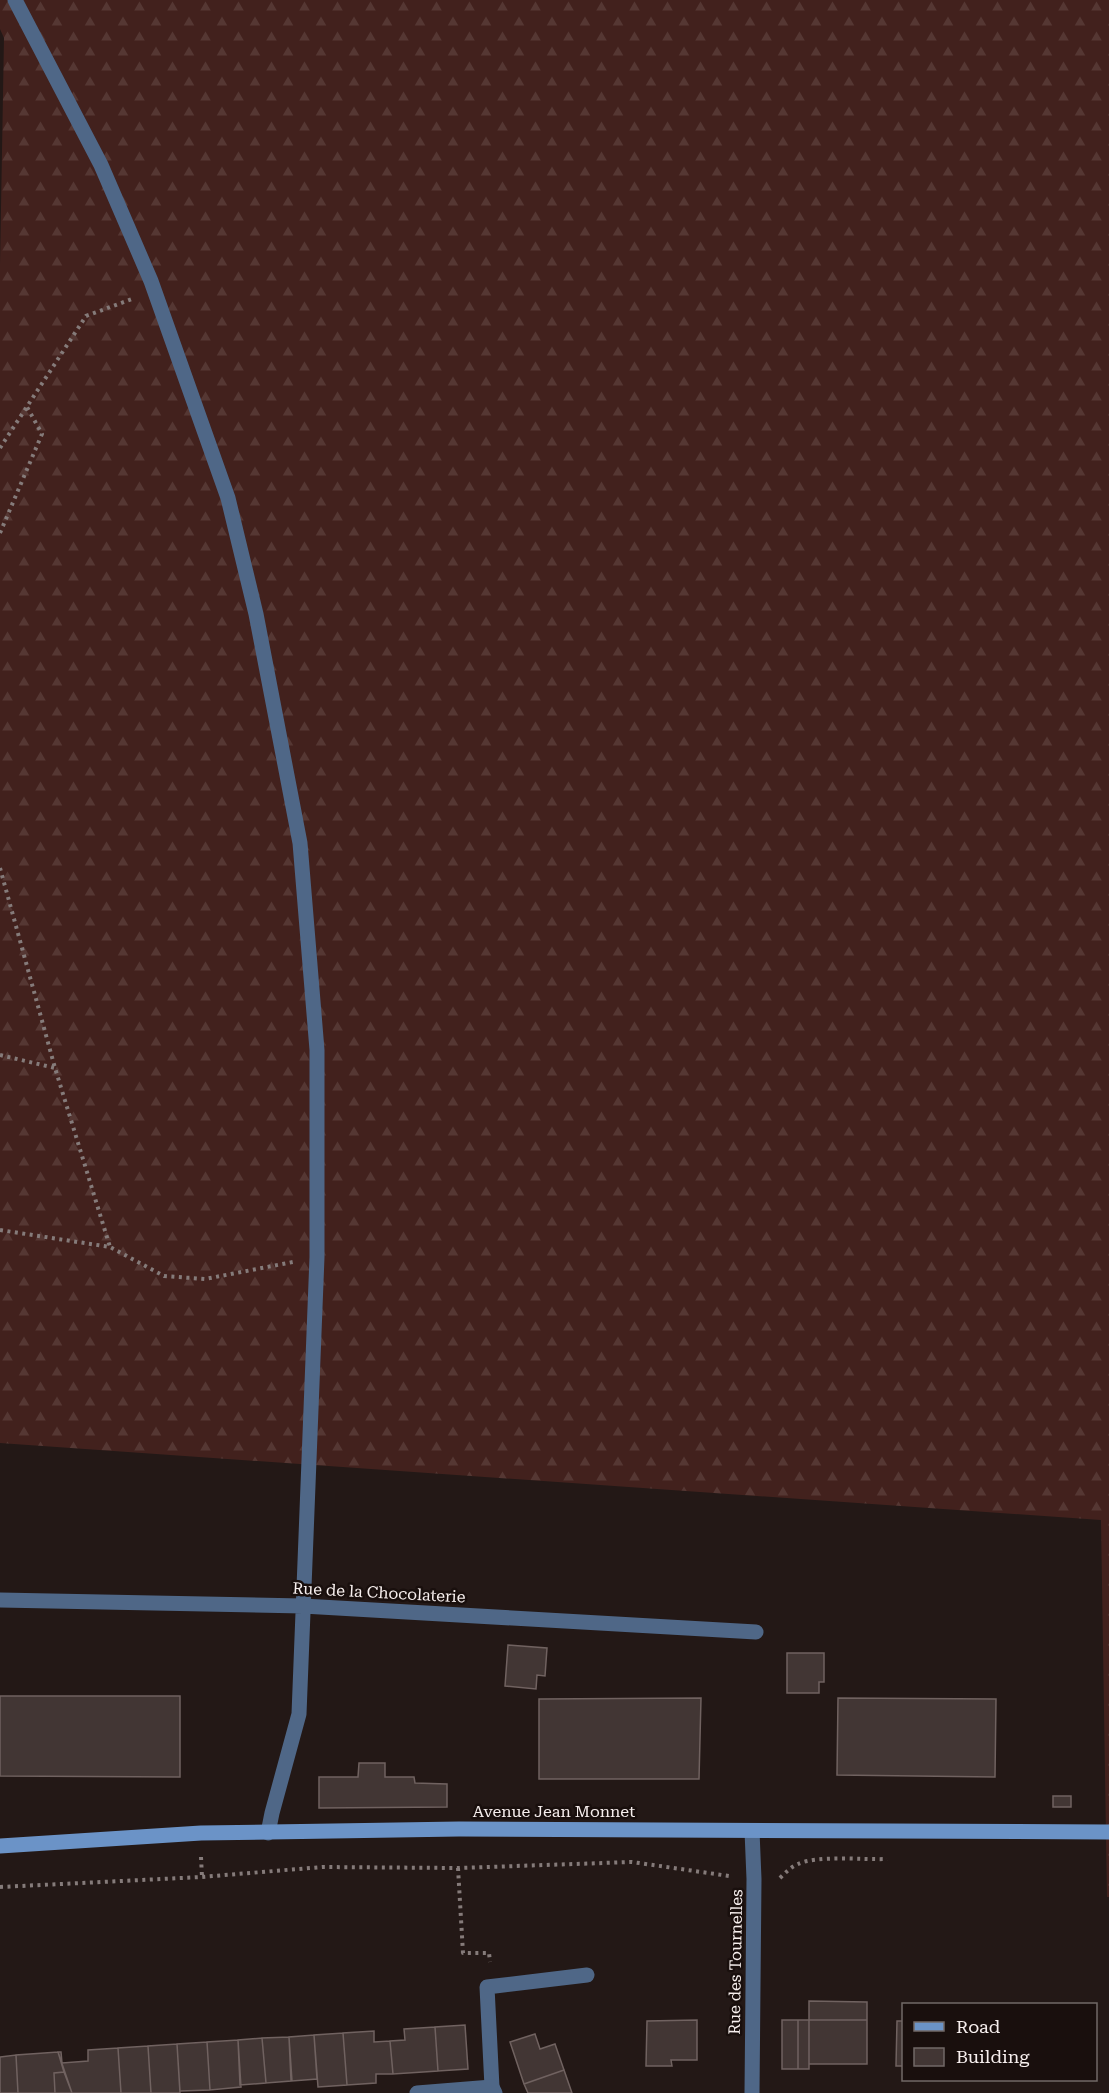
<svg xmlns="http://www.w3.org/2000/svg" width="1109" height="2093" font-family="'Roboto Serif',serif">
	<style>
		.forest { fill: url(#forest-firs) }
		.building { fill: #423634; stroke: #706260; stroke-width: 1.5 }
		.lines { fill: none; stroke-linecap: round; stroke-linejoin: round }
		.path { stroke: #857b7a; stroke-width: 4; stroke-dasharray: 3 4.5; stroke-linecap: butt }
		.service { stroke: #4f6787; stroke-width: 15 }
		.minor { stroke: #4f6787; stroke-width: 15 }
		.secondary { stroke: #6b93c7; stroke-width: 15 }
		.labels { text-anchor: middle; stroke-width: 5; stroke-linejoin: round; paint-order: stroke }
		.street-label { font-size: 16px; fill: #f7efee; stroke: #190f0d }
	</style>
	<defs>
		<pattern id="forest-firs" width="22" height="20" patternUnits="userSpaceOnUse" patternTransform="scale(1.5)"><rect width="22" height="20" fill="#42211d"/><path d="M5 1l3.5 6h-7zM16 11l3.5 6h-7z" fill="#553733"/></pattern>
	</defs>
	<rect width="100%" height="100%" fill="#231816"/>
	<path class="forest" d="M0,0H1109V1897H1107L1101,1520L0,1443V266L4,38L0,29Z"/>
	<path class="building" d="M508,1645L547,1648L545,1676L537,1675L536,1689L505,1686Z
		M787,1653H824V1682H819V1693H787Z
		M0,1696H180V1777L0,1776Z
		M701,1698L699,1779H539V1699Z
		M838,1698L996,1699L995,1777L837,1775Z
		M359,1763H385V1777H414L415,1783L447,1784V1807L319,1808V1777H358Z
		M1053,1796H1071V1807H1053Z
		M809,2001L867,2002V2020H809Z
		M697,2020V2060H671L672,2066H646L647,2021Z
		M782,2020H798V2069H782Z
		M798,2020H809V2069H798Z
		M809,2020H867V2064H809Z
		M897,2021H904V2066H896Z
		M465,2025L468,2069L438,2071L435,2027Z
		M435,2027L438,2071L393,2074L390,2041L405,2040L404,2029Z
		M374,2031V2042L390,2041L393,2074H376V2083L347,2085L343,2033Z
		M343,2033L347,2085L318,2087L314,2035Z
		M535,2034L540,2049L555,2044L564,2070L524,2084L510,2042Z
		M314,2035L317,2079L292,2081L289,2037Z
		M289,2037L291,2081L266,2083L262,2038Z
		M262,2038L266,2083L240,2085L238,2040Z
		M238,2040L241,2087L210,2090L207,2042Z
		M207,2042L210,2090L180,2091L177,2044Z
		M177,2044L180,2093H151L148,2046Z
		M148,2046L151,2093H121L118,2048Z
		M118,2048L121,2093H72L58,2052H61L62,2063L88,2061V2050Z
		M58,2052L64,2072L54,2073L55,2093H18L16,2055Z
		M16,2055L18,2093H0V2057Z
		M564,2070L572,2093H528L524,2084Z
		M64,2072L72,2093H55L54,2073Z"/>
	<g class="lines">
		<path class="path" d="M0,448L86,316L132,299
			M0,533L42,434L27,407
			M0,868L55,1068L110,1247
			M0,1055L55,1068
			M0,1230L110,1247L164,1276L205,1279L293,1262
			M201,1857L202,1877
			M458,1868L463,1953H489L490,1962
			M780,1878C786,1872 791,1867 798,1864C816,1855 865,1860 887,1859
			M0,1887L202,1877L322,1867L458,1868L632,1862L729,1876"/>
		<path class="service" d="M15,0L101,165L151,281L228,498L256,614L300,843L317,1050V1257L299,1714L272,1813L268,1833
			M0,1600L303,1606L756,1632
			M492,2087L487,1987L587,1975"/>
		<path class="minor" d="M417,2093L492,2087L495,2093
			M752,2093L754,1879L752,1831"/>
		<path class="secondary" d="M0,1846L201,1833L459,1829L1109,1832"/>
	</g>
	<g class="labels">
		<g class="street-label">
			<text transform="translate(379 1592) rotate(3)" y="6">Rue de la Chocolaterie</text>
			<text x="554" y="1817">Avenue Jean Monnet</text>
			<text transform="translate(735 1962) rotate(-89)" y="6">Rue des Tournelles</text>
		</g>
	</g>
	<rect x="902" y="2003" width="195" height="78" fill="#190f0d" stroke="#726967" stroke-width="1.5"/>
	<rect x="914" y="2022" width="30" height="9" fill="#6b93c7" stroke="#726967" stroke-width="1.5"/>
	<text x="956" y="2033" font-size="18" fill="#f7efee">Road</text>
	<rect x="914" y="2048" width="30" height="18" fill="#423634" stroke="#726967" stroke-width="1.5"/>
	<text x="956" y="2063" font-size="18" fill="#f7efee">Building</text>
</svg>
